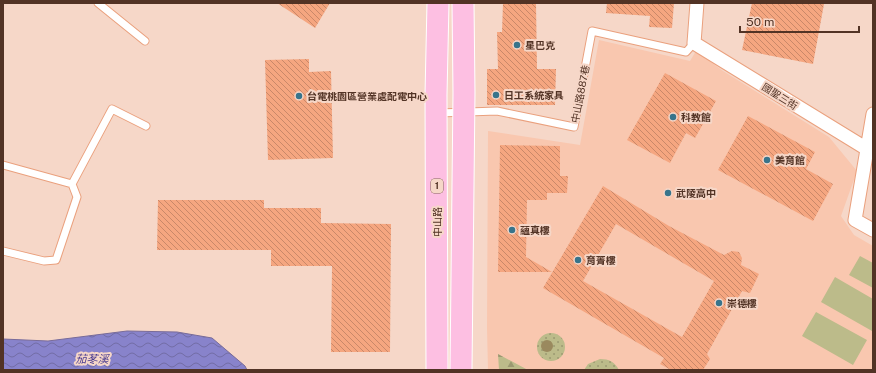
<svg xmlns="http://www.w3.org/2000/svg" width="876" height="373" font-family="'Public Sans','Noto Sans TC',sans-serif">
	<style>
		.built { fill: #f9c7af }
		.grass { fill: url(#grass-dots) }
		.forest { fill: url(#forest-firs) }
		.park { fill: #bcbb8a }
		.water { fill: url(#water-waves); stroke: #786b99 }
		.building { fill: url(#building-back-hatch); fill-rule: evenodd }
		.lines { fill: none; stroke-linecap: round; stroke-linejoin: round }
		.service-casing { stroke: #eaa07d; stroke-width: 9 }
		.minor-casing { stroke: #eaa07d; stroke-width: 15 }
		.primary-casing { stroke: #fff; stroke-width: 23 }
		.service { stroke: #fff; stroke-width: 7 }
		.minor { stroke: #fff; stroke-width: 13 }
		.primary { stroke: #fdbfe2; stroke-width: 21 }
		.tree { fill: #9a895e }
		.poi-dot { fill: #38748b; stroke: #f6d7c8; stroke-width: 1.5 }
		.labels { text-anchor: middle; stroke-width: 4; stroke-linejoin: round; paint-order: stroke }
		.shield { fill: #f6d7c8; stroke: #836456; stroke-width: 1 }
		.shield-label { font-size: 9px; font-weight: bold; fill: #523325 }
		.poi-label { font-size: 10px; font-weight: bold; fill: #523325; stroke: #f6d7c8; text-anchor: start }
		.street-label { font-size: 10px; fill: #523325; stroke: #f6d7c8 }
		.water-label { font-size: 11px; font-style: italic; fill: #47398f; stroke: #f6d7c8 }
	</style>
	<defs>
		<pattern id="grass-dots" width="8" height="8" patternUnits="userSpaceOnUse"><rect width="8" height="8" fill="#bcbb8a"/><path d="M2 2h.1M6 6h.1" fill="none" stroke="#9b9971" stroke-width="1.8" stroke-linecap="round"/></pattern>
		<pattern id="forest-firs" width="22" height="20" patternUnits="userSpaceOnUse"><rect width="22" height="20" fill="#bcbb8a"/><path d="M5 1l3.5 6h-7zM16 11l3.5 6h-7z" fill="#9b9971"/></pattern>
		<pattern id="water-waves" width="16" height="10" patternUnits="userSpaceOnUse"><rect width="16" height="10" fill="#8883cb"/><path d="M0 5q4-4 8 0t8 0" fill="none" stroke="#726ca5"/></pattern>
		<pattern id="building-back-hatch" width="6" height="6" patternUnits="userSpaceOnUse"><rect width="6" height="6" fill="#f5a680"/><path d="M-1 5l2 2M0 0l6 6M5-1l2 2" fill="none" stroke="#c98869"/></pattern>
	</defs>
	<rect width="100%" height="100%" fill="#f6d7c8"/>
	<path class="built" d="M599,40L690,61L696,51L723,71L829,137L857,171L841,216L854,235L873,246V370H488L487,328L488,131L580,145Z"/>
	<path class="grass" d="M537 347a14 14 0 1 1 28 0a14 14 0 1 1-28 0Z
		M600,359C609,359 615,362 619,370H584L588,364Z"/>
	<path class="forest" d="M498,354L528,370H499Z"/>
	<path class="park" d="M860,256L873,263V288L849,275Z
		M835,277L873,299L872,331L821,302Z
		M816,312L867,340L853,365L802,336Z"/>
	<path class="water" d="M127,331L177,332L212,338L245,366L247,370H3V339L48,341Z"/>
	<path class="building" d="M277,3H330L315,28Z
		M503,3H536L537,69H556L555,105H487V69H498L497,32H502Z
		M607,3H674L672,28L649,27L650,16L606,13Z
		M752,3H817L824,4L813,64L742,50Z
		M309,59V72L331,71L333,158L268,160L265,60Z
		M665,73L716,101L695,138L686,133L670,163L627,140Z
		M748,116L815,152L806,169L833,184L813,221L718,170Z
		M500,145L560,146V176H568L567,193H547V200H527L526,257L552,272H498Z
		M603,186L669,226L724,255L732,251L739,252L742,258L741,265L759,274L750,293L742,291L707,354L710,359L703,370H671L660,364L664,358L543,288ZM616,224L714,281L682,337L583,281Z
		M158,200H264V208H321V223L391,224L390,352H331L332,266H271V250H157Z"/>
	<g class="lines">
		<defs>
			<path id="service" d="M98,3L145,41
				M439,113L497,111L574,127L592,31L686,52L694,43
				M3,165L72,184
				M3,251L44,261L56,260L77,197L72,184L112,109L146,126"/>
			<path id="minor" d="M697,3L694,43L867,149
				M873,114L855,220L873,230"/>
			<path id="primary" d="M437,370L436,95L438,3
				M461,370L464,93L463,3"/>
		</defs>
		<use href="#service" class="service-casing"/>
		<use href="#minor" class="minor-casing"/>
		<use href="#primary" class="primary-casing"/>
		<use href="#service" class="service"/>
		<use href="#minor" class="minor"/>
		<use href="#primary" class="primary"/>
	</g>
	<circle class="tree" cx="547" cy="346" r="6"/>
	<g class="poi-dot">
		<circle cx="517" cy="45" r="4"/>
		<circle cx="496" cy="95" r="4"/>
		<circle cx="299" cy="96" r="4"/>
		<circle cx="673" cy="117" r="4"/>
		<circle cx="767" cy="160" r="4"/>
		<circle cx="668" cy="193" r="4"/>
		<circle cx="512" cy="230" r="4"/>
		<circle cx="578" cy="260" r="4"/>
		<circle cx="719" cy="303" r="4"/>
	</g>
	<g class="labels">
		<rect class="shield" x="431" y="179" width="12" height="14" rx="3"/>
		<g class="shield-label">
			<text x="437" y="189">1</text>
		</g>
		<g class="poi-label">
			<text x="525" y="49">星巴克</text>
			<text x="504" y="99">日工系統家具</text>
			<text x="307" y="100">台電桃園區營業處配電中心</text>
			<text x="681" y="121">科教館</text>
			<text x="775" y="164">美育館</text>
			<text x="676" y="197">武陵高中</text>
			<text x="520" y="234">蘊真樓</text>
			<text x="586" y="264">育菁樓</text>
			<text x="727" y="307">崇德樓</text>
		</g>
		<g class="street-label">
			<text transform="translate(580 94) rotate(-79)" y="4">中山路887巷</text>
			<text transform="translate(780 96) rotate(32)" y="4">國聖三街</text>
			<text transform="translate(437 222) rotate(-90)" y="4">中山路</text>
		</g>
		<g class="water-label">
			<text transform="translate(92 359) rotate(1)" y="4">茄苳溪</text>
		</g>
	</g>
	<rect width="876" height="373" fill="none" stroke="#523325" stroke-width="8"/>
	<path d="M740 26v6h119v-6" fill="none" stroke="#523325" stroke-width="2"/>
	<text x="746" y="26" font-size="12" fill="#523325" stroke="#f6d7c8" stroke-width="3" paint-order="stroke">50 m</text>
</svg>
